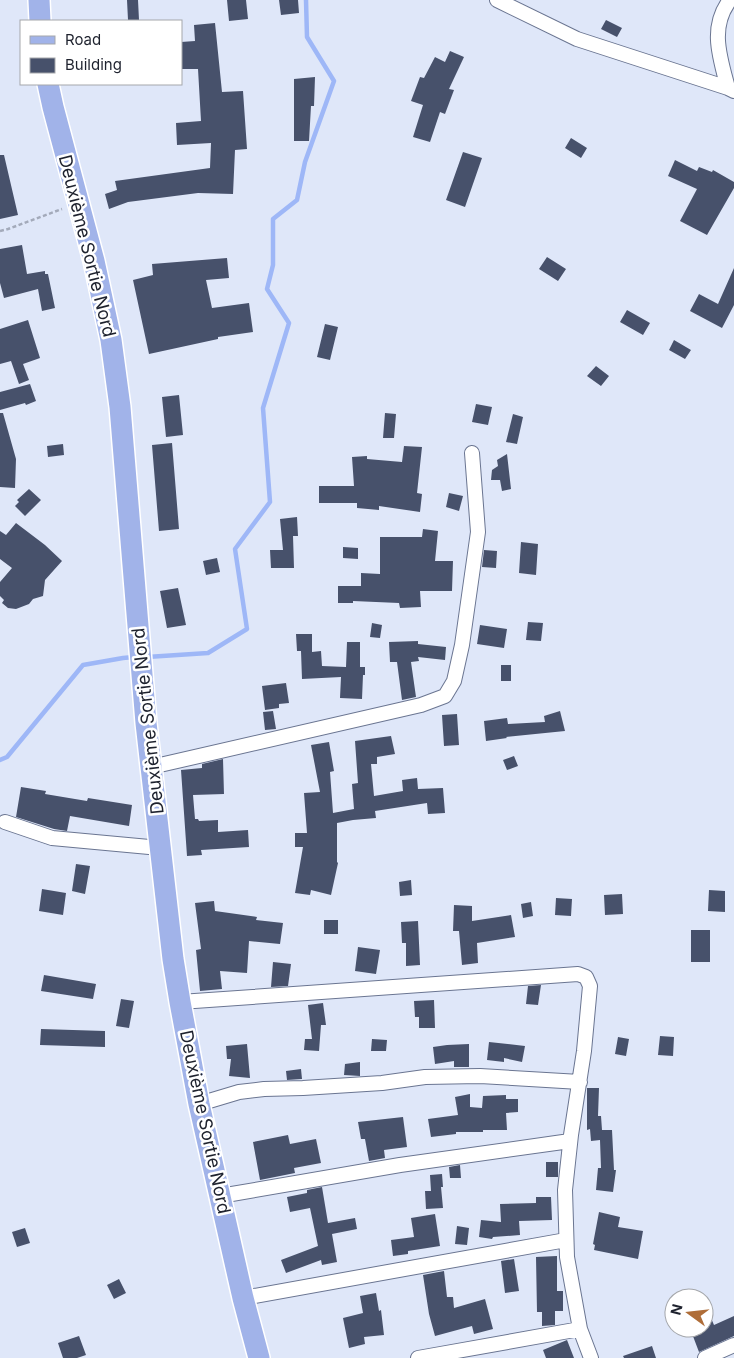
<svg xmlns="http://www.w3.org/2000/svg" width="734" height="1358" font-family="Inter,sans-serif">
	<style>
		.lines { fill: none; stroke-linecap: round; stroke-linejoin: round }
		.stream { stroke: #9eb7f7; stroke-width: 4.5 }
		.building { fill: #47516b }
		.street-casing { stroke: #6a7591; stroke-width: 16 }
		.primary-casing { stroke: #fff; stroke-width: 24 }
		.path { stroke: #a3aaba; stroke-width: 2.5; stroke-dasharray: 4 2.5; stroke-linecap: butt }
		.street { stroke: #fff; stroke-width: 14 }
		.primary { stroke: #a1b3e9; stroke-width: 21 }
		.labels { text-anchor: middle; stroke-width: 5; stroke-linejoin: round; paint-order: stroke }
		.street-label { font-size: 18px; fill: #1e222e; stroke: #fff }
	</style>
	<rect width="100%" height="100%" fill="#dfe7f9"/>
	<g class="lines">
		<path class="stream" d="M147,657L208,653L247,629L235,549L270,502L263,408L289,323L267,289L273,265V219L297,200L305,162L334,81L307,37L306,0
			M0,760L7,757L83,665L123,658L134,657"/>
	</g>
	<path class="building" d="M127,0H138L139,20H128Z
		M227,0H246L248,19L229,21Z
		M279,0H298L299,13L281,15Z
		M606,20L622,28L617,37L601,29Z
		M215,23L222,92L243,91L247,149L235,150L233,194L198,193L128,202L109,209L105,194L117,190L115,181L210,168L211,143L177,145L176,123L201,121L198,69H181V42L195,41L194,25Z
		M450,51L464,57L449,89L454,90L445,114L440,112L430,142L413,137L423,105L411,101L420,77L424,78L435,57L445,62Z
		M315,77L314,106H311L309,141H294V79Z
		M571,138L587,148L581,158L565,148Z
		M463,152L482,158L465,207L446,200Z
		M0,155H4L18,215L0,219Z
		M675,160L697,171L699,167L712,172L713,170L734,182V188L707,235L680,221L697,189L668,176Z
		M22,245L27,274L45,271V274H48L55,308L42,311L38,289L4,298L0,283V249Z
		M547,257L566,269L558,281L539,269Z
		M227,258L229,278L206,280L212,308L249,303L253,332L218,337V339L149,354L133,280L153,275L152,264Z
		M734,268V305L722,328L690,311L699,294L718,304Z
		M627,310L650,323L643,335L620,322Z
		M28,320L40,358L23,364L29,380L19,384L11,361L0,364V329Z
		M325,324L338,327L330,360L317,357Z
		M674,340L691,350L685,359L669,350Z
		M596,366L609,376L601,386L587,376Z
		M30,384L36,401L26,405L25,403L0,410V392Z
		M179,395L183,435L166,437L162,397Z
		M476,404L492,407L488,425L472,422Z
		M0,413H3L16,459L15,488L0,487Z
		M385,413L396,414L394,438H383Z
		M513,414L523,417L517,444L506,442Z
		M172,443L179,529L159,531L152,445Z
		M63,444L64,455L48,457L47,446Z
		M404,446L422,447L417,493L422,494L420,512L379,506V510L357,508V503H319V486H354L352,457L367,456V459L402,462Z
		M507,454L511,489L502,491L500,480H491L492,470L498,466L497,460Z
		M29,489L41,500L25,516L15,506L19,502L17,500Z
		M449,493L463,496L459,511L446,507Z
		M297,517L298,536H293L294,568H271L270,550H283L280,519Z
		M16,523L45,545L62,561L45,580L43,596L33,599L29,604L16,609L8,608L2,603L4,600L0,596V582L12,568L0,559V531L6,535Z
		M423,529L438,531L435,561H453L452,591H420L421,607L400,608L399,603L353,601V603H338V586H361V573L380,574V537H422Z
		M521,542L538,544L536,575L519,573Z
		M343,547L358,548V559L343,558Z
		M484,550L497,551L496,568L482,567Z
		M217,558L220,572L206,575L203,561Z
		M178,588L186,625L167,628L160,591Z
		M528,622L543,623L541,641L526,640Z
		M372,623L382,625L380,638L370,637Z
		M480,625L507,629L504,648L477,644Z
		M296,634H312V652L321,651L322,666L346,667L347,642H360V667H365V675H363L362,699L340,698L341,677L302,679L301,651H297Z
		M418,641V644L446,647L445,660L418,657L419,661L411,662L416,697L402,700L397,662H390L389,642Z
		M501,665H511V681H501Z
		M286,683L289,703L279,704V708L265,710L262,686Z
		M273,711L276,729L265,730L263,712Z
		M560,711L565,731L506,737L507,738L486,741L484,721L507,718L508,724L545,722L544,716Z
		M457,714L459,745L444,746L442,715Z
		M391,736L395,754L377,757V764H371L374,796L403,791L402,780L417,778L418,789L443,788L445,813L428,814L427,803L375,811L376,818L353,820L337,823V862L338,863L331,895L311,890L310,895L295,893L303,847H295V833H307L304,793L320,792L311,745L329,742L334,771L330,772L333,813L354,809L352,784L358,783L355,741Z
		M514,756L518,766L507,770L503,760Z
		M223,759L224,794L193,795L195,819H198L199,821L218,820V832L248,830L249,847L201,850L202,855L187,856L181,770L202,768V764Z
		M21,787L46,791L45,794L87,801L88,798L132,805L129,826L70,816L67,831L54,829L16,817Z
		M76,864L90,866L85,894L72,891Z
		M411,880L412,895L400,896L399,882Z
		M42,889L66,893L63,915L39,911Z
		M709,890L725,891V912L708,911Z
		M622,894L623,914L605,915L604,895Z
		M556,898L572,899L571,916L555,915Z
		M214,901L215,911L257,917L256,920L283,923L280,944L249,941L247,973L220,971L222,989L200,991L196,950L201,949L195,903Z
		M531,902L533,916L523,918L521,904Z
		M454,905L472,906V921L511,915L515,937L477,943L478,963L462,965L459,931H453Z
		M324,920H338V934H324Z
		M418,921L420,965L406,966V943H402L401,922Z
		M691,930H710V962H691Z
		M358,947L380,950L376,974L355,971Z
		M273,962L291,964L288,986L271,987Z
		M44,975L96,984L93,999L41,991Z
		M541,985L538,1005L526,1004L528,986Z
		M121,999L134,1001L129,1028L116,1026Z
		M434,1000L435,1028H419V1017H415L414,1001Z
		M323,1003L326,1025H321L319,1051L304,1050L305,1039H312L308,1005Z
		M41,1029L105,1031V1047L40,1045Z
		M660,1036L674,1037L673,1056L658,1055Z
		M618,1037L629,1039L626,1056L615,1054Z
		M372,1039L387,1040L386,1051H371Z
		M489,1042L525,1046L522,1062L504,1058V1062L487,1060Z
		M247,1044L250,1078L229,1076L231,1059H227L226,1046Z
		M469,1044V1067H454V1061L435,1064L433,1047L447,1045Z
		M360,1062V1076L344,1075L345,1064Z
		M301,1069L302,1079L287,1080L286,1071Z
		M587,1088H599L598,1116H601L602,1130H612L614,1170H616L613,1192L596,1190L598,1168H601L600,1140L591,1141L590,1129L587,1130Z
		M470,1094V1107L482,1108L483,1096L506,1095V1099H518V1112L506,1113L507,1130H483V1132H456V1134L431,1137L428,1119L458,1115L455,1097Z
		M403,1117L407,1147L384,1150L385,1158L369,1161L365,1139H361L358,1122Z
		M288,1135L290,1144L316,1139L321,1163L294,1168L295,1173L260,1180L253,1142Z
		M546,1162H558V1177H546Z
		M460,1165L461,1178H450L449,1167Z
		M442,1174L443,1187H441L443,1208L426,1209L425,1191H431L430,1175Z
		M322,1187L328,1223L355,1218L357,1229L332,1234L337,1262L322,1265L321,1260L286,1273L281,1260L318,1246L310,1208L290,1212L287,1197L307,1193V1190Z
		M536,1197H551L552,1220L519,1221L520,1235L493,1237L492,1239L479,1237L481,1220L501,1222L500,1204L536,1203Z
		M599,1212L620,1217L618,1227L643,1231L638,1259L594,1250L595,1245L593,1244Z
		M435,1214L440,1246L408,1251V1254L393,1256L391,1240L414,1237L411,1218Z
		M457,1226L469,1228L467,1245L455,1244Z
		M25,1228L30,1243L17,1247L12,1232Z
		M557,1256V1291H563V1311H555V1325L542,1326V1312H537L536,1257Z
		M514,1259L519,1291L505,1293L501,1261Z
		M444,1271L447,1297H453L454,1308L485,1299L493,1329L474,1334L472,1326L435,1336L429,1314L423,1275Z
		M119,1279L126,1293L114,1299L107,1285Z
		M376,1293L379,1311L381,1310L384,1335L364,1337L365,1344L349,1348L343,1318L363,1313L360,1296Z
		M704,1302L714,1325L734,1316V1336L699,1352L691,1331L695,1330L694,1328H704Z
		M79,1336L86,1355L77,1358H63L58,1343Z
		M567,1340L574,1358H546L543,1350Z
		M652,1346L656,1358H624L623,1356Z"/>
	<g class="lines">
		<defs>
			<path id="street" d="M497,0L577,39L728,88L734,91
				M728,88C720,58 709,27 730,0
				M151,767L421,705L445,696L454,681L462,645L478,532L472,453
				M5,822L52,838L160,848
				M180,1002L578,974L586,977L590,986L584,1051L571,1135L565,1190L567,1257L580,1329L591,1358
				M199,1104L239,1092L264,1089L303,1088L382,1083L425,1077L480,1076L580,1082
				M220,1196L400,1165L570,1141
				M243,1298L566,1240
				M418,1358L580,1329
				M705,1358L734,1345"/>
			<path id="primary" d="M39,0L40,21
				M48,84L53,107L94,261L111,340L120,407L146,723L173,959L180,1002L199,1104L243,1298L259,1358"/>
		</defs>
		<use href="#street" class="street-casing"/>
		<use href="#primary" class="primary-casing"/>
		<path class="path" d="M0,231L8,229L62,209"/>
		<use href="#street" class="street"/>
		<use href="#primary" class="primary"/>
	</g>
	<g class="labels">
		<g class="street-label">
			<text transform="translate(87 246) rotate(76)" y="6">Deuxième Sortie Nord</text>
			<text transform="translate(148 721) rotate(-96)" y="6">Deuxième Sortie Nord</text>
			<text transform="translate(205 1122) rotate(78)" y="6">Deuxième Sortie Nord</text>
		</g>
	</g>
	<rect x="20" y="20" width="162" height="65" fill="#ffffff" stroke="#a5a7ab"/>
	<rect x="30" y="36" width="25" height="8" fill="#a1b3e9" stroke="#a5a7ab"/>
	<text x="65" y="45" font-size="15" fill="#1e222e">Road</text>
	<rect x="30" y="58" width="25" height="15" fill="#47516b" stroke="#a5a7ab"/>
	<text x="65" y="70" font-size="15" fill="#1e222e">Building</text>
	<g transform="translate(689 1313) rotate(285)"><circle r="24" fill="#ffffff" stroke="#a5a7ab"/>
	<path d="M0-4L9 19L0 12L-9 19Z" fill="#af6d38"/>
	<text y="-8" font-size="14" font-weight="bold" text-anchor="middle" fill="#1e222e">N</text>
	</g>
</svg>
